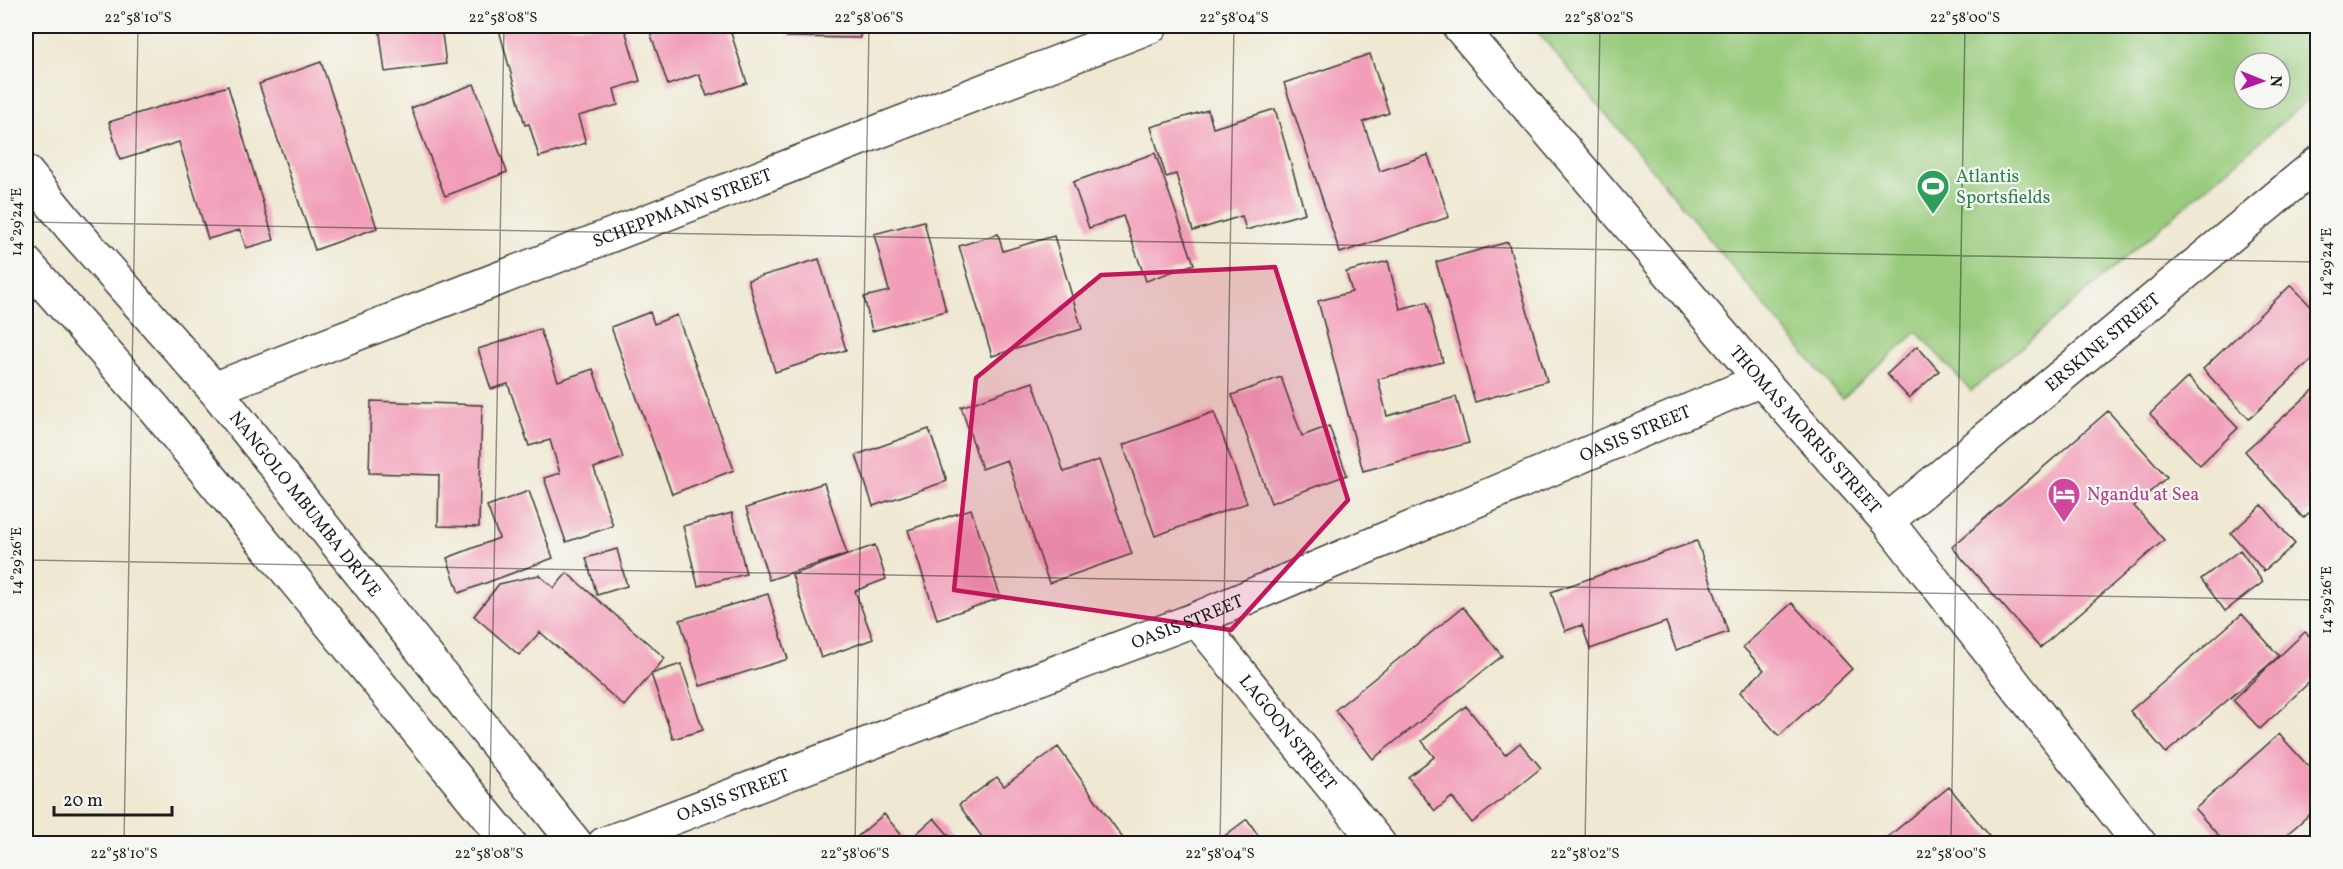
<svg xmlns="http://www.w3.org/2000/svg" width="2343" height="869" font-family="Vollkorn,serif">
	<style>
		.green { fill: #98cb7c; stroke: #5a744c; stroke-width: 1.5; fill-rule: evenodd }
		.building { fill: #f29eb8 }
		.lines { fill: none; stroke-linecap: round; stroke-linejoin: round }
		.minor-casing { stroke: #3c3b37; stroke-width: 36 }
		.tertiary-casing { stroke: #3c3b37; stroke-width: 36 }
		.minor { stroke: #fff; stroke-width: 33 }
		.tertiary { stroke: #fff; stroke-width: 33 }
		.marked { fill: #c2185b; fill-opacity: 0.2; stroke: #c2185b; stroke-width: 4.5; stroke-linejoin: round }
		.ticks { fill: none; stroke: #1c1c1c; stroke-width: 1.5; stroke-opacity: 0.45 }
		.labels { text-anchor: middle; stroke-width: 4.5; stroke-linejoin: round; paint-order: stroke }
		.leisure-label { font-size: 18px; fill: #27864d; stroke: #f6f6f2; text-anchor: start }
		.street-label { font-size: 18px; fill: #1c1c1c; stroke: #f6f6f2 }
		.hotel-label { font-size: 18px; fill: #b23c85; stroke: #f6f6f2; text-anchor: start }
		.neatline { fill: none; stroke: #1c1c1c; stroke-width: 2 }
		.ticks-label { font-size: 15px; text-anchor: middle; fill: #1c1c1c }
	</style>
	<rect width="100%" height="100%" fill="#f6f6f2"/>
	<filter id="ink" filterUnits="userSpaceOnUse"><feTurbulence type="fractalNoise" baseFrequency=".0167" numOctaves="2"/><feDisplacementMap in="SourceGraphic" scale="12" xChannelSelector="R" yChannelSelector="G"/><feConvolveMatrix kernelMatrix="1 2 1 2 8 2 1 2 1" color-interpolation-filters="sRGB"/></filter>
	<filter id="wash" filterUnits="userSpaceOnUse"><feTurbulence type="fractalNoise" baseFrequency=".008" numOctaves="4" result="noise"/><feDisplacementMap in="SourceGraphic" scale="24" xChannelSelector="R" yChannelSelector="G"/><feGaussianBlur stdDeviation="1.35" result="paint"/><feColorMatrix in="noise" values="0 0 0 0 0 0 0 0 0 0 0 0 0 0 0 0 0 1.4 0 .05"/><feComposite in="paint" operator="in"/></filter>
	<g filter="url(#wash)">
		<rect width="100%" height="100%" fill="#efe8d2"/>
		<path class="green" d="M1533,26H2317V92L1971,391L1917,332L1842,399ZM2244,63H2280V99H2244Z"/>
		<g id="blocks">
			<path class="building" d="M379,26H441L446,64L385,72Z
				M498,26H624L640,81L614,89L618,105L578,116L586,143L539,157L529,124L525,125Z
				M648,26H739L741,30L731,33L747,83L707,96L699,74L668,85Z
				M787,26H860V38L787,37Z
				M1370,54L1389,113L1363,122L1380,171L1428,155L1449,217L1340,253L1284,83Z
				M321,62L377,228L315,250L259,84Z
				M474,84L507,172L445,196L411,108Z
				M228,86L274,240L246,248L240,230L208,239L179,142L120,160L109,122Z
				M1275,109L1305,213L1246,230L1242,216L1193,231L1176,174L1166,177L1151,127L1208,110L1213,128Z
				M1155,153L1194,264L1146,281L1123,216L1089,228L1073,182Z
				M924,221L946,311L872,331L864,297L889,291L874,234Z
				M998,234L1003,251L1054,236L1082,329L992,356L959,246Z
				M1508,242L1547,381L1475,402L1436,262Z
				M819,259L846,350L775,372L748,280Z
				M1388,261L1400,309L1427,302L1443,362L1378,379L1387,416L1456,397L1469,443L1363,471L1318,301L1352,292L1346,272Z
				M2291,285L2318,314V354L2249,419L2203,369Z
				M650,312L654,324L677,315L734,470L672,494L611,327Z
				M540,329L558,381L593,369L623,458L594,468L613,526L566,542L544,478L560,473L550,440L529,446L508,384L491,389L478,349Z
				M1917,346L1939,371L1909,398L1887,374Z
				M1281,377L1302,436L1329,426L1347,475L1271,503L1232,395Z
				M2188,377L2238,428L2200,465L2150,414Z
				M1033,382L1064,472L1099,460L1132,554L1049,583L1007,460L982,469L961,407Z
				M2318,386V505L2303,518L2245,451Z
				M371,401L482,405L479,527L438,526L439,475L369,473Z
				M2108,411L2167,477L2134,506L2164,540L2040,648L1952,547Z
				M1214,412L1247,503L1155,536L1123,445Z
				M929,429L947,481L873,506L856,455Z
				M824,483L847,554L769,580L746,508Z
				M529,491L553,558L459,593L447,558L499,538L487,506Z
				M2262,505L2295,544L2264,571L2231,533Z
				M971,509L1001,598L937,619L908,530Z
				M732,513L746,574L698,586L683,526Z
				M1697,541L1728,632L1676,650L1666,622L1590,649L1582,625L1565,631L1551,592Z
				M875,545L886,579L855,591L873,639L821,658L792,575Z
				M617,549L627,586L597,595L586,558Z
				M2240,550L2263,582L2225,611L2201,579Z
				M567,573L665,658L624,706L540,632L519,655L474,616L499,584L539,575L554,588Z
				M768,594L788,659L700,686L680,620Z
				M1792,603L1852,669L1779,736L1740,692L1764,670L1743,647Z
				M1463,607L1502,656L1373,759L1335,710Z
				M2242,614L2279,656L2166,753L2130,711Z
				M2305,632L2318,644V674L2260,729L2233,700Z
				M681,664L703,730L673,739L651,674Z
				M1466,706L1505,755L1520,743L1541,768L1472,823L1452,797L1435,811L1408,777L1434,757L1422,741Z
				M2279,734L2318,777V807L2276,844H2226L2195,809Z
				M1058,747L1127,844H1036L1031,836L1022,844H987L959,805L997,777L1004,786Z
				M1949,787L1993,840L1989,844H1879Z
				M884,814L907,842L934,818L956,844H858L860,841L856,838Z
				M1247,819L1264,844H1214Z"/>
		</g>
	</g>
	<g filter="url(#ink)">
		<use href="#blocks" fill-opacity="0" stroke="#3c3b37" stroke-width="1.5"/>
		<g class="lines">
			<defs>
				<g id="minor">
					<path id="s1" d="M1459,26L1761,380L1887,521L2140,844"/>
					<path id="s2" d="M214,389L1151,26"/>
					<path id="s3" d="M1887,521L2318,163"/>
					<path id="s4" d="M1196,619L1379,844"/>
					<path id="s5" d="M604,844L1196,619L1761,380"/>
				</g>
				<g id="tertiary">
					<path id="s6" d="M26,172L71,227L214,389L576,844"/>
					<path d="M26,263L154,408L510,844"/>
				</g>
			</defs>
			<use href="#minor" class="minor-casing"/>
			<use href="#tertiary" class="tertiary-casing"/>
			<use href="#minor" class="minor"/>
			<use href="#tertiary" class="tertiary"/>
		</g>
	</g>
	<path class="marked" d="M1275,267L1348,500L1231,630L954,590L976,378L1101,275Z"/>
	<path class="ticks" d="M26,222L2318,262M26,560L2318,600M124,844L138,26M489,844L504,26M855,844L869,26M1220,844L1234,26M1585,844L1600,26M1951,844L1965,26M2316,844L2318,758"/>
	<defs>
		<symbol id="stadium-pin" viewBox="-11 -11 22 30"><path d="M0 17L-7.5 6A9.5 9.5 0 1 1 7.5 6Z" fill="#2e9e5b" stroke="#f6f6f2"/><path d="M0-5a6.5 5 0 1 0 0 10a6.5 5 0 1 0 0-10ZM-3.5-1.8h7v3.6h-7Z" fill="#fff"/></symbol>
		<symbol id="hotel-pin" viewBox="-11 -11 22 30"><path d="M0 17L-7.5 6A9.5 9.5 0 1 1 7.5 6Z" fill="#d1479c" stroke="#f6f6f2"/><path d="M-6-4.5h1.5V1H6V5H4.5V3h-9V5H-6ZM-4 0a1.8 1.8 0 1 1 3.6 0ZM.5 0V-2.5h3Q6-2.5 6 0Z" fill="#fff"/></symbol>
	</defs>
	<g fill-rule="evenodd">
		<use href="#stadium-pin" x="1914" y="167" width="38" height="52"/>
		<use href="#hotel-pin" x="2045" y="475" width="38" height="52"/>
	</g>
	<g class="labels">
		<g class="leisure-label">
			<text x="1956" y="182">Atlantis<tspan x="1956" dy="21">Sportsfields</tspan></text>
		</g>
		<g class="street-label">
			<text dy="6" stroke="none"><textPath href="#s2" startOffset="502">SCHEPPMANN STREET</textPath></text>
			<text dy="6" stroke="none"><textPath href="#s3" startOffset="280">ERSKINE STREET</textPath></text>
			<text dy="6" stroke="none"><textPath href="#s1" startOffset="532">THOMAS MORRIS STREET</textPath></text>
			<text dy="6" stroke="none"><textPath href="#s5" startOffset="1110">OASIS STREET</textPath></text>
			<text dy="6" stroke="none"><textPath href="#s6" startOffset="434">NANGOLO MBUMBA DRIVE</textPath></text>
			<text dy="6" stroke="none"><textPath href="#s5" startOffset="624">OASIS STREET</textPath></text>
			<text dy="6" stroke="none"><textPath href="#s4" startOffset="146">LAGOON STREET</textPath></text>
			<text dy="6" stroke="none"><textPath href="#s5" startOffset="138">OASIS STREET</textPath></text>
		</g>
		<g class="hotel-label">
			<text x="2087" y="500">Ngandu at Sea</text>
		</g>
	</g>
	<rect width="2343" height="869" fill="none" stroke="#f6f6f2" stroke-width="66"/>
	<g transform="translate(2262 81) rotate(91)"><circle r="28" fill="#f6f6f2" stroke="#9f9f9c" stroke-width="1.5"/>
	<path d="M0-4.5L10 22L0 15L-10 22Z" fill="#b5179e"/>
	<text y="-9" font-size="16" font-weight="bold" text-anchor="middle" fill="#1c1c1c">N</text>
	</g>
	<path d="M54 806v9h118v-9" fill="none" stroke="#1c1c1c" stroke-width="3"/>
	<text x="63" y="806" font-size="18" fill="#1c1c1c" stroke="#f6f6f2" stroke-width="4.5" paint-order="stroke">20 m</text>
	<rect x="33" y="33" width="2277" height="803" class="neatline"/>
	<g class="ticks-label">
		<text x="138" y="22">22°58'10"S</text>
		<text x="503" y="22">22°58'08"S</text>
		<text x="869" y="22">22°58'06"S</text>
		<text x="1234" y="22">22°58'04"S</text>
		<text x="1599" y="22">22°58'02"S</text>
		<text x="1965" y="22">22°58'00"S</text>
		<text transform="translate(16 222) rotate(-90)" y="5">14°29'24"E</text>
		<text transform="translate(2326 262) rotate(-90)" y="5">14°29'24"E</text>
		<text transform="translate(16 561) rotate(-90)" y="5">14°29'26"E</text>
		<text transform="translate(2326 600) rotate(-90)" y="5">14°29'26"E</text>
		<text x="124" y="858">22°58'10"S</text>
		<text x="489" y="858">22°58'08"S</text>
		<text x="855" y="858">22°58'06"S</text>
		<text x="1220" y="858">22°58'04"S</text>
		<text x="1585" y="858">22°58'02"S</text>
		<text x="1951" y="858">22°58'00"S</text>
	</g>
</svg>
